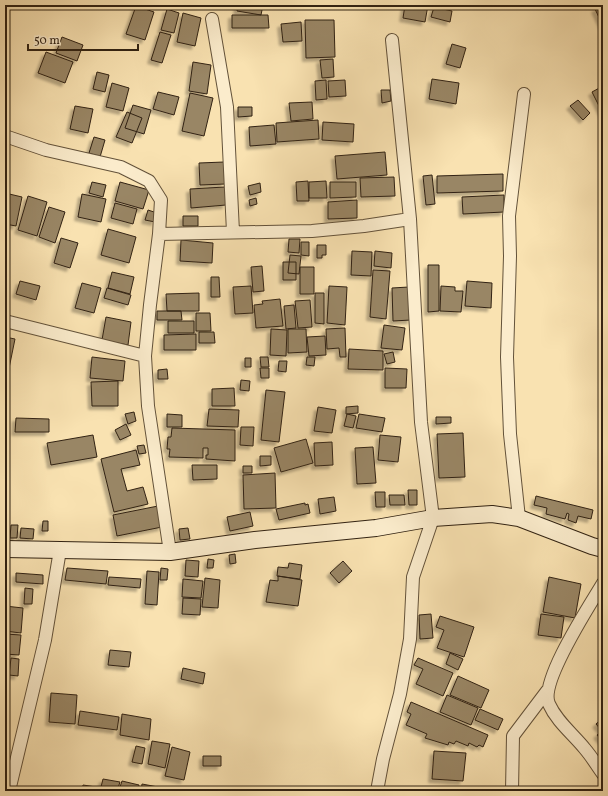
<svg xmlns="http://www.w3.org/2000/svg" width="608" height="796" font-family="Vollkorn,serif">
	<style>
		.building { fill: #998665; stroke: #312212; filter: url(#shadow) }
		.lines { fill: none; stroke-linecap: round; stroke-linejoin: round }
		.street-casing { stroke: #63523a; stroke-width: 14 }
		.secondary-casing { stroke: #312212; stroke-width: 18 }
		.street { stroke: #fbeccc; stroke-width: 12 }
		.secondary { stroke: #fbeccc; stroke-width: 16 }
	</style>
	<defs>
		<filter id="shadow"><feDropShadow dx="-3.5" dy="3.5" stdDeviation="1" flood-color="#0004"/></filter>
	</defs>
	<rect width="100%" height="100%" fill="#f9e2b1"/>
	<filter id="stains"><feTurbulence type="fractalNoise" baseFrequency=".005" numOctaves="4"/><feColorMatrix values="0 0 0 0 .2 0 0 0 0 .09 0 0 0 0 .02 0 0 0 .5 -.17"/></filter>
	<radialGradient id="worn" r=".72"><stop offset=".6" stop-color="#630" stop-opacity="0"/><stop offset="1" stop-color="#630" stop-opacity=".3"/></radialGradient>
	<path class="building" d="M238,5H263L261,15L237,11Z
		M405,5H428L425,22L403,18Z
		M603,5V26L595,9Z
		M136,6L154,12L145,40L126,34Z
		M434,7L452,11L450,22L431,17Z
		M167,9L179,13L174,33L161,30Z
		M183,13L201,18L195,46L177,42Z
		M232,15H268L269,28H232Z
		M305,20H334L335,57L306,58Z
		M301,22L302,41L283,42L281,24Z
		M160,32L171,35L162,63L151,60Z
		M62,37L83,45L77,61L56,53Z
		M452,44L466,48L460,68L446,64Z
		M46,52L73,62L65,83L38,73Z
		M333,59L334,77L322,78L320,60Z
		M193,62L211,65L207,94L189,91Z
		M97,72L109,75L105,92L93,89Z
		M432,79L459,83L456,104L429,99Z
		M326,80L327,99L316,100L315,81Z
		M345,80L346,96L329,97L328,81Z
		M112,83L129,88L123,111L106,107Z
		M603,86V114L592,92Z
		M381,90H390L391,101L382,103Z
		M158,92L179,97L174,115L153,109Z
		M190,93L213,98L204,136L182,131Z
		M578,100L590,113L583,120L570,106Z
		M312,102L313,119L291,121L289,103Z
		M133,105L151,110L144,134L125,128Z
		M75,106L93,109L88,133L70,129Z
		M238,107H252V116L238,117Z
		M127,112L142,118L132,143L116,137Z
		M318,120L319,139L277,142L276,123Z
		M323,122L354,124L353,142L322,140Z
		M274,125L276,144L250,146L249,127Z
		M94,137L105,140L100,157L89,153Z
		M385,152L387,175L337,179L335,156Z
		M224,162L225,184L200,185L199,163Z
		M503,174V191L437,193V176Z
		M432,175L435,204L426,205L423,176Z
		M394,177L395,196L361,197L360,178Z
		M308,181L309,201H297L296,182Z
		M326,181L327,198H309V182Z
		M92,182L106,185L103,197L89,193Z
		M120,182L149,190L143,209L115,201Z
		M330,182H356V197L330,198Z
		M260,183L261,192L250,195L248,186Z
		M225,187L226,205L191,208L190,189Z
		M5,193L22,197L16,226L5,224Z
		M82,194L106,199L101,222L78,217Z
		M504,195V212L463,214L462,197Z
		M28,196L47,202L37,236L18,230Z
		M256,198L257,204L250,206L249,200Z
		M357,200V218L328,219V202Z
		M115,203L137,209L133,224L111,218Z
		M49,207L65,212L55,243L39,237Z
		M148,210L157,213L155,222L145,220Z
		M183,216H198V226H183Z
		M108,229L136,237L129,263L101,255Z
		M61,238L78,243L70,268L54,263Z
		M289,239H300L299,253L288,252Z
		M181,240L213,243L212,263L180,261Z
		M301,242H309V256L301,255Z
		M317,245H326V255H322V258H317Z
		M352,251L372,252L371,276L351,275Z
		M375,251L392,253L391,268L374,266Z
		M290,255L301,256L299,274L288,273Z
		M283,262H296V280H283Z
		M428,265H439V311L428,312Z
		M262,266L264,291L253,292L251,267Z
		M300,267H314V294H300Z
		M373,270L390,271L386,319L370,317Z
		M112,272L134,277L130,294L108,288Z
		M211,277H219L220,297H211Z
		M20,281L40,286L36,300L16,294Z
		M467,281L492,283L491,308L465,306Z
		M82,283L101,288L94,313L75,308Z
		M251,286L253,313L235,314L233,287Z
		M329,286L347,287L345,325L327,323Z
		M441,286L455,287V291H463L461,312L440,311Z
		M409,287L411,320L393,321L392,288Z
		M107,288L131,295L128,305L104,298Z
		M199,293V311H167L166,294Z
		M315,293H324V324L315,323Z
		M280,299L283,326L256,328L254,305L263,304L262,301Z
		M310,300L312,327L298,328L295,301Z
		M294,305L296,328L286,329L284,306Z
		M157,311H181L182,320H157Z
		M196,313H210L211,331H196Z
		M106,317L131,322L128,345L102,340Z
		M168,321H194V333H168Z
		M384,325L405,328L402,350L381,348Z
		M345,328L346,357H340L339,348L327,349L326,329Z
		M271,329L287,330L286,356L270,355Z
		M288,329H306L307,352L288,353Z
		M199,332H214L215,343H199Z
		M196,334V350H164V335Z
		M325,336L326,355L309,356L307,337Z
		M5,337L15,339L6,383H5Z
		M349,349L383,351V370L348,369Z
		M393,352L395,362L387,364L384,354Z
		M92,357L125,361L123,381L90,378Z
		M260,357H268L269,367H261Z
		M307,357H315L314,366L306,365Z
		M245,358H251V367H245Z
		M279,361H287L286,372L278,371Z
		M260,368H269V378H261Z
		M385,368L407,369L406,388H385Z
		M167,369L168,379H158V370Z
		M241,380L250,381L249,391L240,390Z
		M118,381V406H92L91,382Z
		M234,388L235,406H212V389Z
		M266,390L285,392L279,442L261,440Z
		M358,406V413L346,414V407Z
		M318,407L336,410L332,433L314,431Z
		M209,409L239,410L238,427L207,426Z
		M134,412L136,421L128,424L125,414Z
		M167,414L182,415V427H167Z
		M347,414L356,416L353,428L344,426Z
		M359,414L385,418L382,432L356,428Z
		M436,417H451V423L436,424Z
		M16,418L49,419V432H15Z
		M126,424L131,435L120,440L115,430Z
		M241,427H254L253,446L240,445Z
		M172,428L235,430V461L206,459V455H208V448H203V458L169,457L170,449H167L168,437H171Z
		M463,433L465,477L439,478L437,434Z
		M93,435L97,457L51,465L47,443Z
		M380,435L401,437L398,462L378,460Z
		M306,439L313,463L281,472L274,448Z
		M332,442L333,465L315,466L314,443Z
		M144,445L146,453L139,454L137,446Z
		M373,447L376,483L357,484L355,448Z
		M136,450L140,465L121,469L127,491L143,487L148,504L114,512L101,459Z
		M260,456H271V465L260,466Z
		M192,465H217V479L193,480Z
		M243,466H252V473H243Z
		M275,473L276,508L244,509L243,475Z
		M408,490H417V505H409Z
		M375,492H385V507H376Z
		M389,495H404L405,505H390Z
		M536,496L593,510L591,519L578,516L576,523L568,520L569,514L567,513L565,519L546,514L547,508L534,505Z
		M334,497L336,511L320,514L318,499Z
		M305,503V505L308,504L310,513L279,520L276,509Z
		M158,506L162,527L117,536L113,515Z
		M250,512L253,526L230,531L227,517Z
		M43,521H48V531H42Z
		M11,525H18L17,538H10Z
		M21,528L34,529L33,539L20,538Z
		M188,528L190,539L180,540L179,529Z
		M235,554L236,563L230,564L229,555Z
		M208,559L214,560L213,568H207Z
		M186,560L199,561L198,577L185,576Z
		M343,561L352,571L339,583L330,573Z
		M289,563L302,565L300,579L277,576L278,567L288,568Z
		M67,568L108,571L106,584L65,580Z
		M161,568L168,569L167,580H160Z
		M147,571L159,572L157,605L145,604Z
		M16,573L43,575V584L16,582Z
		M278,576L302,580L298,606L266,602L270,580L278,581Z
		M109,577L141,579L140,588L108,585Z
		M549,577L581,584L575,618L543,612Z
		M205,578L220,580L218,608L202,607Z
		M183,579L203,581L201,598L182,597Z
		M25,588L33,589L32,604H24Z
		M183,598L201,599L200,615L182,614Z
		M5,606L23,608L21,633L5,631Z
		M431,614L433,638L420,639L419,615Z
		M541,614L564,617L561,638L538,635Z
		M440,616L474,627L464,657L437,648L444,630L436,627Z
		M5,634L21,635L19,655L5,654Z
		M110,650L131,652L129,667L108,665Z
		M450,653L463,659L458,670L446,664Z
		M5,657H9L7,673L5,672Z
		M11,658L19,659L18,676L9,675Z
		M418,658L453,673L443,696L416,684L423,669L414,665Z
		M183,668L205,673L203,684L181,679Z
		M458,676L489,690L481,708L450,695Z
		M51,693L77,695L75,724L49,722Z
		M447,695L478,708L471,725L440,712Z
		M411,702L488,735L483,747L479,745L477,747L469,743L468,746L456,741L454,744L449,742L448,745L425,738L427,734L406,725L411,714L407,712Z
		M480,709L503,719L498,730L475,720Z
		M80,711L119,717L117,730L78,725Z
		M122,714L151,719L149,740L120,735Z
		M603,718V742L597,735L602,731L596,724Z
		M152,741L170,744L165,768L148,764Z
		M136,746L145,748L142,764L132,762Z
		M172,747L190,752L184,780L165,776Z
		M434,751L466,753L463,781L432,779Z
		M203,756H221V766H203Z
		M103,779L120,782L117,791H100Z
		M122,781L139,785L137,791L119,790Z
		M142,784L158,787L157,791H141Z
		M83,785L96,787L95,791H78H82Z"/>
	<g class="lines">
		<defs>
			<path id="street" d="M212,19L227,107L233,232
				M5,136L46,150L121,167L149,181L161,200L159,234L150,305L145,356L148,406L170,552
				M159,234L312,231L364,226L410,219
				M5,321L145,356
				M519,518L510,434L507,357L510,256L509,216L524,94
				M603,583C590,605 539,682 549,704C557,722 573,734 585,749C592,757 597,766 603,774
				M9,791L45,640L60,550
				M377,791L383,759L400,694L410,639L413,577L433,518L421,422L410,219L392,40
				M512,791L513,736L547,691"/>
			<path id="secondary" d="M5,549L170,552L255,540L376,528L433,518L492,514L519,518L592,546L603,549"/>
		</defs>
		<use href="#street" class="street-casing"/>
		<use href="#secondary" class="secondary-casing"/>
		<use href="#street" class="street"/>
		<use href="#secondary" class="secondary"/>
	</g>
	<rect width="608" height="796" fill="none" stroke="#f9e2b1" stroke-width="20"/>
	<rect x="6" y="6" width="596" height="784" fill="none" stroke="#312212" stroke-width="2"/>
	<rect x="10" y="10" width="588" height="776" fill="none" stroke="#312212"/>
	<path d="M28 44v6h110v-6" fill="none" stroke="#312212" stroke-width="2"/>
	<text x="34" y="44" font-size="12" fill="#312212" stroke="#fbeccc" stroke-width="3" paint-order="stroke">50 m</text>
	<rect width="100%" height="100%" filter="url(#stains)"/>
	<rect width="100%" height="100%" fill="url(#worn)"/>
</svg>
